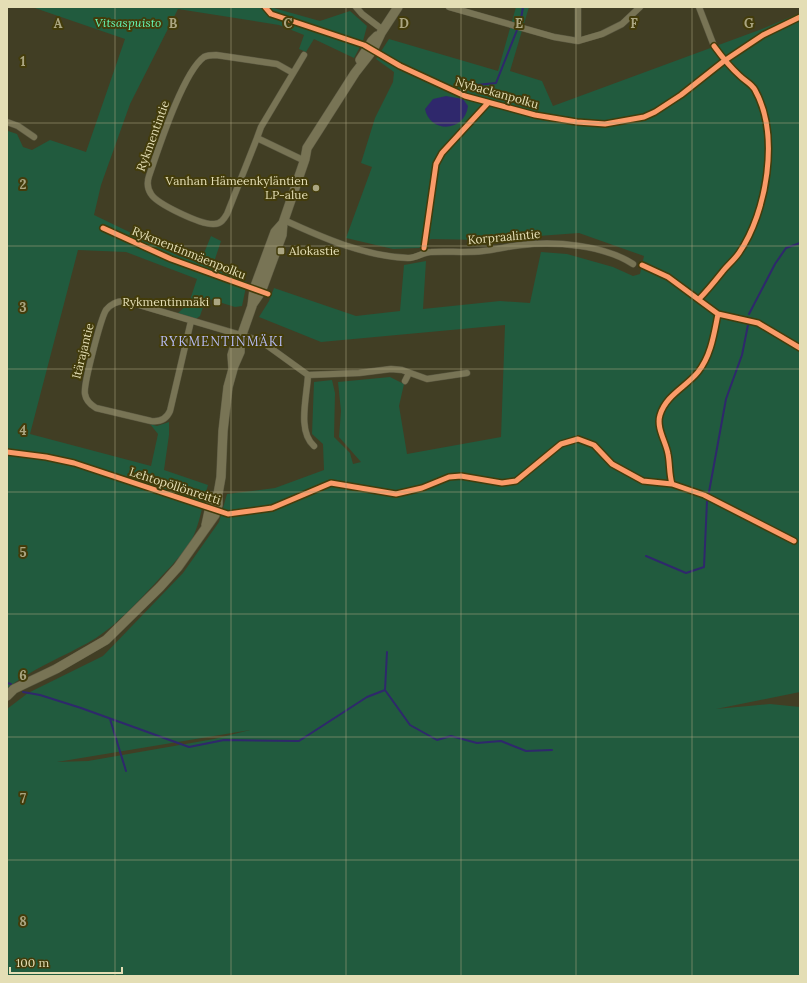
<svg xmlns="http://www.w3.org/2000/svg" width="807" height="983" font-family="Lora,serif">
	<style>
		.green { fill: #215b3e; fill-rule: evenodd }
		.water { fill: #2f286c }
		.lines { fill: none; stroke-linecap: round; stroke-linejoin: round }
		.stream { stroke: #2f286c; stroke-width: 2 }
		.street-casing { stroke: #5d5a43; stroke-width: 7 }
		.secondary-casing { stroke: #5d5a43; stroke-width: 10 }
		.street { stroke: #787455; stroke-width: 6 }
		.secondary { stroke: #787455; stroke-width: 9 }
		.cycleway-casing { stroke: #433c0b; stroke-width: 8 }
		.cycleway { stroke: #fa9b69; stroke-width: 5 }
		.grid { fill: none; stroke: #aba682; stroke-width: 1; stroke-opacity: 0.55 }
		.poi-dot { fill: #aba682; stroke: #433c0b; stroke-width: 1.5 }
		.labels { text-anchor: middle; stroke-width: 4; stroke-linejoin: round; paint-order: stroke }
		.park-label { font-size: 12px; font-style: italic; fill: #64f6b4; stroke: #433c0b }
		.street-label { font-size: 12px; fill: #e4deb5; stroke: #433c0b }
		.poi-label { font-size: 12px; fill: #e4deb5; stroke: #433c0b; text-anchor: end }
		.neighbourhood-label { font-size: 13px; letter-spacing: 1px; fill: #b6bbf3; stroke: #433c0b }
		.grid-label { font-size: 13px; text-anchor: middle; font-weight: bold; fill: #aba682; stroke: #433c0b; stroke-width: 4; stroke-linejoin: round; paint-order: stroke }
	</style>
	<rect width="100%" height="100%" fill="#413e24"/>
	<path class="green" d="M32,7H270L320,21L350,11L367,26L363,41L354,58L314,39L306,52L299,49L304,35L279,25L178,9L130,104L101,185L94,215L179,256L200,263L211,236L221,241L212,268L247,282L242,306L235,307L206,298L200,316L196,319L178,313L189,303L197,279L126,252L78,250L30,434L151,466L158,434L150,424L157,426L169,422V435L164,470L208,485C202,505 200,525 190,543C187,550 178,557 173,564C151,587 118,626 91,641C67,655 27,671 7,689V134L8,131L17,134L23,147L32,150L50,140L86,152L125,39Z
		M516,7H529L510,71L542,81L553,106L762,29L800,13V692L716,709L770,704L800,707V976H7V709L28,693L103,656L183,573L219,522L227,494L275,488L324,470L323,444L312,434L314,382L332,380L335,393L334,437L350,453L353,464L361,462L339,437L341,411L338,382L390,377L404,384L399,406L407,454L501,437L505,325L321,342L259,317L269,301L274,288L356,316L400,311L404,265L426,261L423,309L500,301L530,303L541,252L567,254L613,267L633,276L640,274L644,256L579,233L484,240L431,239L419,248L393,249L346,238L372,167L361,163L375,118L393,82L394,72L376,59L389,39L498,71ZM250,730L214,739L88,761L57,762Z"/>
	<path class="water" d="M446,96L463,99L468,106C465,132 430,134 425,109L433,99Z"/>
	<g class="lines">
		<path class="stream" d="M521,19L523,7
			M466,86L496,83L517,30
			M749,314L775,264L786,248L800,243
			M709,492L726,399L742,355L748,325
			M646,556L686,573L704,567L707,501
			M7,683L11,684
			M385,690L387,652
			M23,692L40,695L81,708L189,747L224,740L299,741L367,697L385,690L410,725L437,740L451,736L477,743L501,741L526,751L552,750
			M110,719L126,771"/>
		<defs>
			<path id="street" d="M356,7L362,14L383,30
				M449,7L554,37L578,41L602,34L622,24L640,7
				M699,7L714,46
				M578,41V7
				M293,73L277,64L216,55C211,55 208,55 204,57C183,72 158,150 149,176C147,182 147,188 151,194C157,204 201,225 214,224C221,224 224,219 227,214L257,138L305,161
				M7,122L18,126L34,137
				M257,138L261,127L304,55
				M284,220C323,238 364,256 408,258C417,258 423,252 431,252C448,251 466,253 483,251C496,250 508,246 522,245C555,241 604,245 633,264
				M191,321L170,411C166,420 159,422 151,421L96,408C91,405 86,401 85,394C83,385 101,318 106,310C112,303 120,300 129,302L261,341L308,375L359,373L391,369L402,370L427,379L467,373
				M308,375C307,397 297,431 314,446
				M405,381L409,373"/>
			<path id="secondary" d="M360,60L372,41L377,36
				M252,305L261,292L282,235L283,223L305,159L307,148L355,73L373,50L381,33L398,7
				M233,368L240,352V340
				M206,525L211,502L218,494
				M7,696L14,689L56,669L106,640L160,587L178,567L215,515L218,505V494L221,477L223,431L228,387L233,369L232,355L235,345L240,340L252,306L254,289L275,232L283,223"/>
		</defs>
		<use href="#street" class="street-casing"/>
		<use href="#secondary" class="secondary-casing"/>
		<use href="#street" class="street"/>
		<use href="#secondary" class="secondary"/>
		<defs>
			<path id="cycleway" d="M265,7L271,14L364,45L400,66L465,96L535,115L577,122L605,124L644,117L655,112L681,95L724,61L763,35L800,17
				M103,228L171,259L268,294
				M424,248L436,164L442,153L488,103
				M642,265L668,277L718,314L758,323L800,348
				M699,299C708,290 715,281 723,271C728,265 734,260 739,253C767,212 780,135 755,90C752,84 745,81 740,76C730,67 722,57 714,46
				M7,452L46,457L74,463L228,514L272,508L331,483L396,494L422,488L449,477L461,476L502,483L516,481L561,444L578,439L594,445L612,464L643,481L672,484L704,495L794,541
				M672,484C669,474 670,464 668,454C666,442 656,428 660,415C666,395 686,387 698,372C711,356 714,334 718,314"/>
		</defs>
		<use href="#cycleway" class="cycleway-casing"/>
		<use href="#cycleway" class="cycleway"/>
	</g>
	<path class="grid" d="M115,7V976M231,7V976M346,7V976M461,7V976M576,7V976M692,7V976M7,123H800M7,246H800M7,369H800M7,492H800M7,614H800M7,737H800M7,860H800"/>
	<g class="poi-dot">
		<circle cx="316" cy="188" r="4"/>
		<rect x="277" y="247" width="8" height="8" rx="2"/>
		<rect x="213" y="298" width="8" height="8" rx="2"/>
	</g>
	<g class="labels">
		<g class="park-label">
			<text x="128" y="27">Vitsaspuisto</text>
		</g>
		<g class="street-label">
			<text transform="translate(497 93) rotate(16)" y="4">Nybackanpolku</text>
			<text transform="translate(153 136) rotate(-70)" y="4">Rykmentintie</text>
			<text transform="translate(504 237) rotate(-5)" y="4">Korpraalintie</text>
			<text transform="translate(189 253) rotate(22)" y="4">Rykmentinmäenpolku</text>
			<text transform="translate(83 351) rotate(-76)" y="4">Itärajantie</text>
			<text transform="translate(175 486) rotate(18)" y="4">Lehtopöllönreitti</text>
		</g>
		<g class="poi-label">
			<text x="308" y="185">Vanhan Hämeenkyläntien<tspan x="308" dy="14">LP-alue</tspan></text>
			<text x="289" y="255" text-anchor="start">Alokastie</text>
			<text x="209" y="306">Rykmentinmäki</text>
		</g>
		<g class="neighbourhood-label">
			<text x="222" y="346">RYKMENTINMÄKI</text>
		</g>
	</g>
	<g class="grid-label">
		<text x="58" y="28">A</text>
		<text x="173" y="28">B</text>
		<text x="288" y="28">C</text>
		<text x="404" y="28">D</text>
		<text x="519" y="28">E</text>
		<text x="634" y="28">F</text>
		<text x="749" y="28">G</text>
		<text x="23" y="66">1</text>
		<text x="23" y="189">2</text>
		<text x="23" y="312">3</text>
		<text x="23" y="435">4</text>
		<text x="23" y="557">5</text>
		<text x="23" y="680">6</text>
		<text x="23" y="803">7</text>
		<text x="23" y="926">8</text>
	</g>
	<rect width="807" height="983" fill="none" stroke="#e4deb5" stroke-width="16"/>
	<path d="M10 967v6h112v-6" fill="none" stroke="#e4deb5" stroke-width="2"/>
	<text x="16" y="967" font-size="12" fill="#e4deb5" stroke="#433c0b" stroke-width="3" paint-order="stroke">100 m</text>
</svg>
